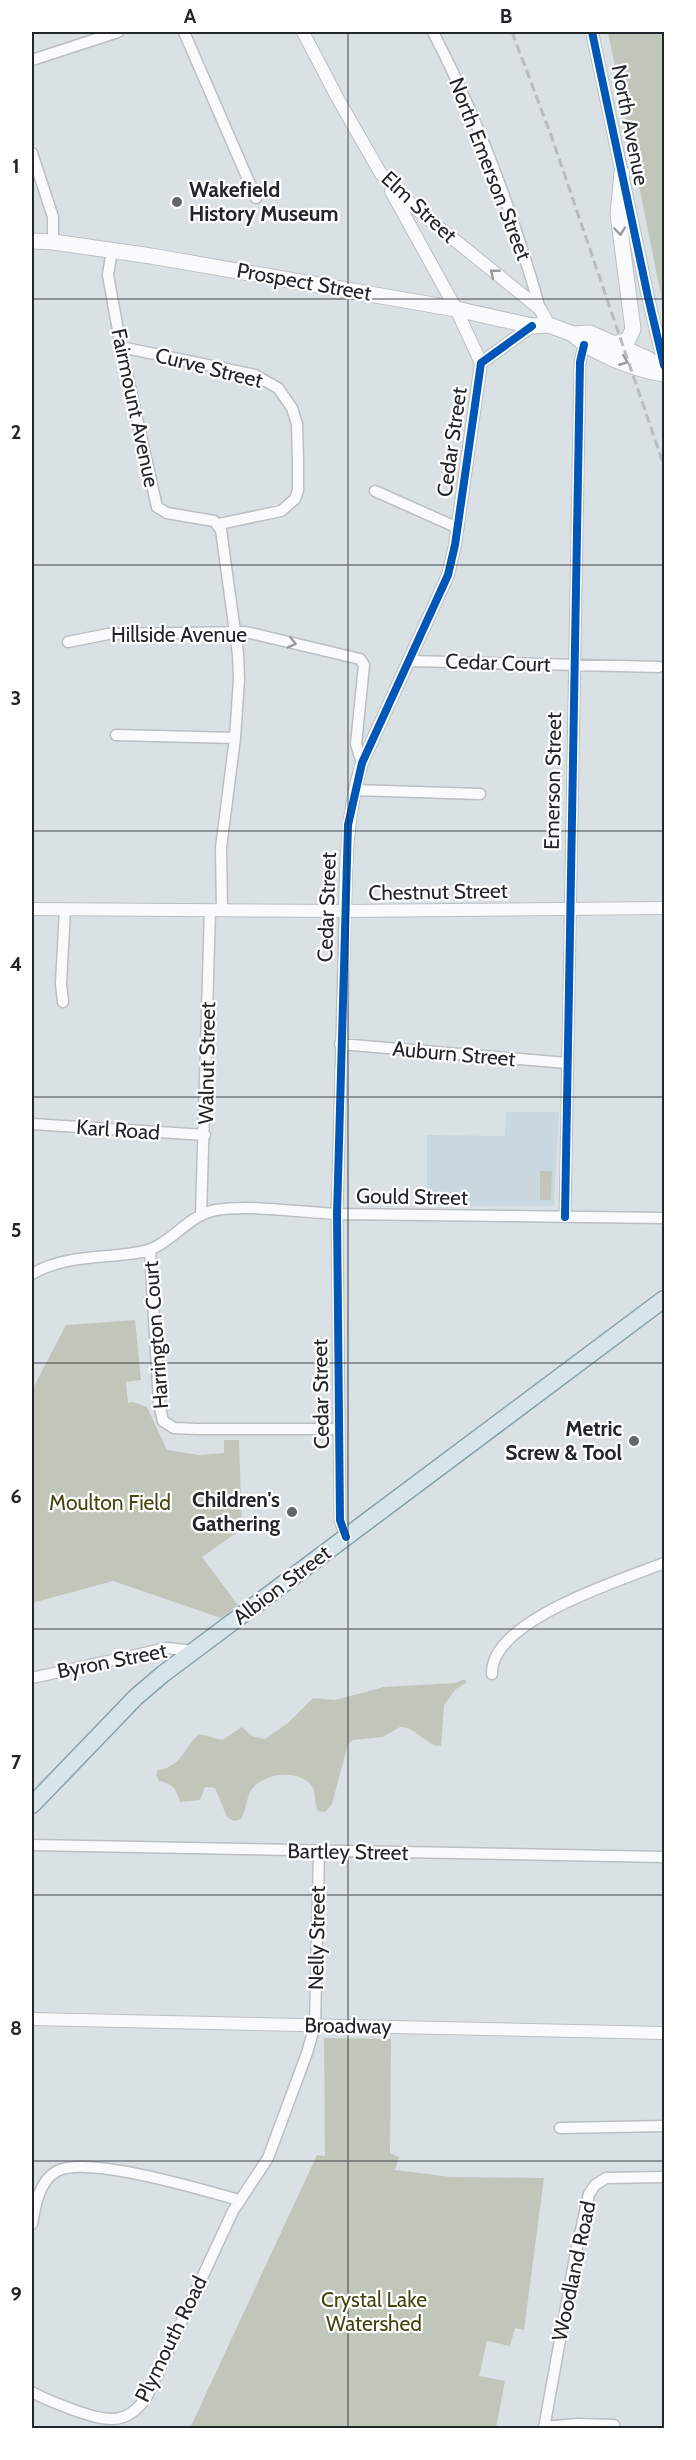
<svg xmlns="http://www.w3.org/2000/svg" width="696" height="2460" font-family="Cabin,sans-serif">
	<style>
		.built { fill: #c9d7df }
		.green { fill: #c1c6bb }
		.lines { fill: none; stroke-linecap: round; stroke-linejoin: round }
		.minor-casing { stroke: #babfc2; stroke-width: 13 }
		.tertiary-casing { stroke: #babfc2; stroke-width: 14 }
		.secondary-casing { stroke: #babfc2; stroke-width: 17 }
		.primary-casing { stroke: #88a1ac; stroke-width: 19 }
		.minor { stroke: #f9fafb; stroke-width: 10 }
		.tertiary { stroke: #f9fafb; stroke-width: 12 }
		.secondary { stroke: #f9fafb; stroke-width: 15 }
		.primary { stroke: #d7e5eb; stroke-width: 16 }
		.rail { stroke: #b9bbbc; stroke-width: 3; stroke-dasharray: 9 4.5; stroke-linecap: butt }
		.cycleway-casing { stroke: #fff; stroke-width: 11 }
		.cycleway { stroke: #0057b8; stroke-width: 8 }
		.oneway { stroke: #989b9c }
		.grid { fill: none; stroke: #212629; stroke-width: 1.5; stroke-opacity: 0.55 }
		.poi-dot { fill: #62676b; stroke: #fff; stroke-width: 2 }
		.labels { text-anchor: middle; stroke-width: 4.5; stroke-linejoin: round; paint-order: stroke }
		.street-label { font-size: 21px; fill: #212629; stroke: #fff }
		.poi-label { font-size: 21px; font-weight: bold; fill: #212629; stroke: #fff; text-anchor: end }
		.park-label { font-size: 21px; fill: #44450f; stroke: #fff }
		.neatline { fill: none; stroke: #212629; stroke-width: 2 }
		.grid-label { font-size: 20px; text-anchor: middle; font-weight: bold; fill: #212629 }
	</style>
	<rect width="100%" height="100%" fill="#dae1e5"/>
	<path class="built" d="M506,1112H559L554,1206H427V1135L505,1136Z"/>
	<path class="green" d="M608,32H664V310Z
		M540,1171H552L551,1200H540Z
		M135,1320L141,1380L126,1382L128,1403L133,1402L147,1407L167,1450L199,1455L224,1453V1440H239L242,1529L202,1557L238,1605L221,1618L113,1581L32,1603V1390L66,1325Z
		M462,1680H466V1683L456,1689L444,1705L441,1746C425,1746 417,1727 400,1727L383,1737L353,1740L348,1744L332,1804L325,1812L318,1811C314,1804 316,1794 313,1788C301,1767 260,1773 250,1792C246,1801 246,1811 241,1819L234,1821L227,1817L215,1788L205,1787L200,1800L180,1802C177,1790 172,1783 159,1781L156,1775L158,1770C180,1768 185,1747 199,1734C231,1741 215,1744 242,1727L252,1736L265,1739L288,1723L313,1698L335,1700L384,1687L456,1683Z
		M324,2038L391,2039L390,2153L399,2157L395,2170L451,2177L544,2178L524,2330L515,2328L510,2346L487,2341L479,2376L505,2381L496,2428H190L317,2155L325,2156Z"/>
	<g class="lines">
		<defs>
			<path id="minor" d="M184,32L256,198
				M433,32C477,117 514,216 540,309
				M32,60L118,32
				M32,153L53,217V242
				M112,250L108,275L121,347L157,507L167,513L214,521L221,530L238,654L239,679L235,738L221,848L222,910
				M121,347L255,375L278,388L292,408L297,424L298,461V490L295,499L281,511L219,524
				M375,491L458,528
				M68,642L108,634L246,632L360,659L364,665L356,744L362,763
				M410,661L659,667
				M116,735L235,738
				M354,790L480,794
				M345,911L337,1214L340,1520L346,1537
				M63,1002L61,984L65,909
				M340,1044L567,1063
				M32,1124L205,1135
				M201,1215L210,910
				M565,1217L580,362L584,345
				M150,1250L159,1403L163,1421L174,1428L198,1429H339
				M32,1274C66,1254 104,1259 141,1252C171,1246 187,1215 216,1210C253,1204 303,1213 342,1214C450,1216 557,1217 664,1218
				M492,1674C490,1620 622,1580 664,1563
				M32,1678L167,1648L194,1651
				M32,1845L664,1857
				M560,2128L664,2126
				M32,2224C35,2206 39,2181 57,2171C87,2155 203,2190 239,2200
				M32,2392C44,2399 58,2404 71,2409C102,2420 126,2429 147,2396L233,2211L268,2158L307,2053L315,2025L319,1852
				M544,2427L577,2424L614,2425
				M544,2428L576,2252L589,2194L595,2185L606,2178L664,2177"/>
			<path id="tertiary" d="M303,32L338,99L381,174L415,208L540,309L549,325
				M592,32L648,297L664,365
				M391,191L456,309L481,363
				M32,909L345,911L664,908
				M345,911C346,860 347,812 362,763L448,575L455,545L481,363L532,326
				M32,2019L664,2033"/>
			<path id="secondary" d="M32,241L53,242L151,256L456,309L532,326L549,325L573,334L590,333L648,359L664,372
				M573,334C593,354 637,370 664,374
				M615,344L628,340L633,329L618,214L622,173"/>
			<path id="primary" d="M32,1805L136,1697L163,1674L664,1299"/>
		</defs>
		<use href="#minor" class="minor-casing"/>
		<use href="#tertiary" class="tertiary-casing"/>
		<use href="#secondary" class="secondary-casing"/>
		<use href="#primary" class="primary-casing"/>
		<use href="#minor" class="minor"/>
		<use href="#tertiary" class="tertiary"/>
		<use href="#secondary" class="secondary"/>
		<use href="#primary" class="primary"/>
		<path class="rail" d="M512,32L552,138L664,466"/>
		<defs>
			<path id="cycleway" d="M592,32L648,297L664,365
				M565,1217L580,362L584,345
				M346,1537L340,1520L337,1214L348,825L362,763L448,575L455,545L481,363L532,326"/>
		</defs>
		<use href="#cycleway" class="cycleway-casing"/>
		<use href="#cycleway" class="cycleway"/>
	</g>
	<defs><path id="oneway-chevron" d="M-2-3.5L2.5 0L-2 3.5" fill="none" stroke-width="1.6" stroke-linecap="round" stroke-linejoin="round" transform="scale(1.5)"/></defs>
	<g class="oneway">
		<use href="#oneway-chevron" transform="translate(620 231) rotate(85)"/>
		<use href="#oneway-chevron" transform="translate(494 273) rotate(-141)"/>
		<use href="#oneway-chevron" transform="translate(624 361) rotate(22)"/>
		<use href="#oneway-chevron" transform="translate(292 643) rotate(13)"/>
	</g>
	<path class="grid" d="M348,32V2428M32,299H664M32,565H664M32,831H664M32,1097H664M32,1363H664M32,1629H664M32,1895H664M32,2161H664"/>
	<g class="poi-dot">
		<circle cx="177" cy="202" r="6"/>
		<circle cx="634" cy="1441" r="6"/>
		<circle cx="292" cy="1512" r="6"/>
	</g>
	<g class="labels">
		<g class="street-label">
			<text transform="translate(630 125) rotate(79)" y="7">North Avenue</text>
			<text transform="translate(490 169) rotate(69)" y="7">North Emerson Street</text>
			<text transform="translate(419 207) rotate(43)" y="7">Elm Street</text>
			<text transform="translate(304 282) rotate(10)" y="7">Prospect Street</text>
			<text transform="translate(209 368) rotate(14)" y="7">Curve Street</text>
			<text transform="translate(135 408) rotate(78)" y="7">Fairmount Avenue</text>
			<text transform="translate(452 442) rotate(-82)" y="7">Cedar Street</text>
			<text x="179" y="642">Hillside Avenue</text>
			<text transform="translate(498 663) rotate(2)" y="7">Cedar Court</text>
			<text transform="translate(553 781) rotate(-89)" y="7">Emerson Street</text>
			<text transform="translate(438 892) rotate(-1)" y="7">Chestnut Street</text>
			<text transform="translate(327 907) rotate(-88)" y="7">Cedar Street</text>
			<text transform="translate(454 1054) rotate(5)" y="7">Auburn Street</text>
			<text transform="translate(207 1063) rotate(-89)" y="7">Walnut Street</text>
			<text transform="translate(118 1130) rotate(4)" y="7">Karl Road</text>
			<text transform="translate(412 1197) rotate(1)" y="7">Gould Street</text>
			<text transform="translate(156 1335) rotate(-94)" y="7">Harrington Court</text>
			<text transform="translate(321 1394) rotate(-91)" y="7">Cedar Street</text>
			<text transform="translate(282 1585) rotate(-37)" y="7">Albion Street</text>
			<text transform="translate(112 1661) rotate(-11)" y="7">Byron Street</text>
			<text transform="translate(348 1852) rotate(1)" y="7">Bartley Street</text>
			<text transform="translate(317 1938) rotate(-89)" y="7">Nelly Street</text>
			<text transform="translate(348 2026) rotate(1)" y="7">Broadway</text>
			<text transform="translate(574 2271) rotate(-78)" y="7">Woodland Road</text>
			<text transform="translate(171 2339) rotate(-64)" y="7">Plymouth Road</text>
		</g>
		<g class="poi-label">
			<text x="189" y="197" text-anchor="start">Wakefield<tspan x="189" dy="24">History Museum</tspan></text>
			<text x="622" y="1436">Metric<tspan x="622" dy="24">Screw &amp; Tool</tspan></text>
			<text x="280" y="1507">Children's<tspan x="280" dy="24">Gathering</tspan></text>
		</g>
		<g class="park-label">
			<text x="110" y="1510">Moulton Field</text>
			<text x="374" y="2307">Crystal Lake<tspan x="374" dy="24">Watershed</tspan></text>
		</g>
	</g>
	<rect width="696" height="2460" fill="none" stroke="#ffffff" stroke-width="66"/>
	<rect x="33" y="33" width="630" height="2394" class="neatline"/>
	<g class="grid-label">
		<text x="190" y="23">A</text>
		<text x="506" y="23">B</text>
		<text x="16" y="173">1</text>
		<text x="16" y="439">2</text>
		<text x="16" y="705">3</text>
		<text x="16" y="971">4</text>
		<text x="16" y="1237">5</text>
		<text x="16" y="1503">6</text>
		<text x="16" y="1769">7</text>
		<text x="16" y="2035">8</text>
		<text x="16" y="2301">9</text>
	</g>
</svg>
